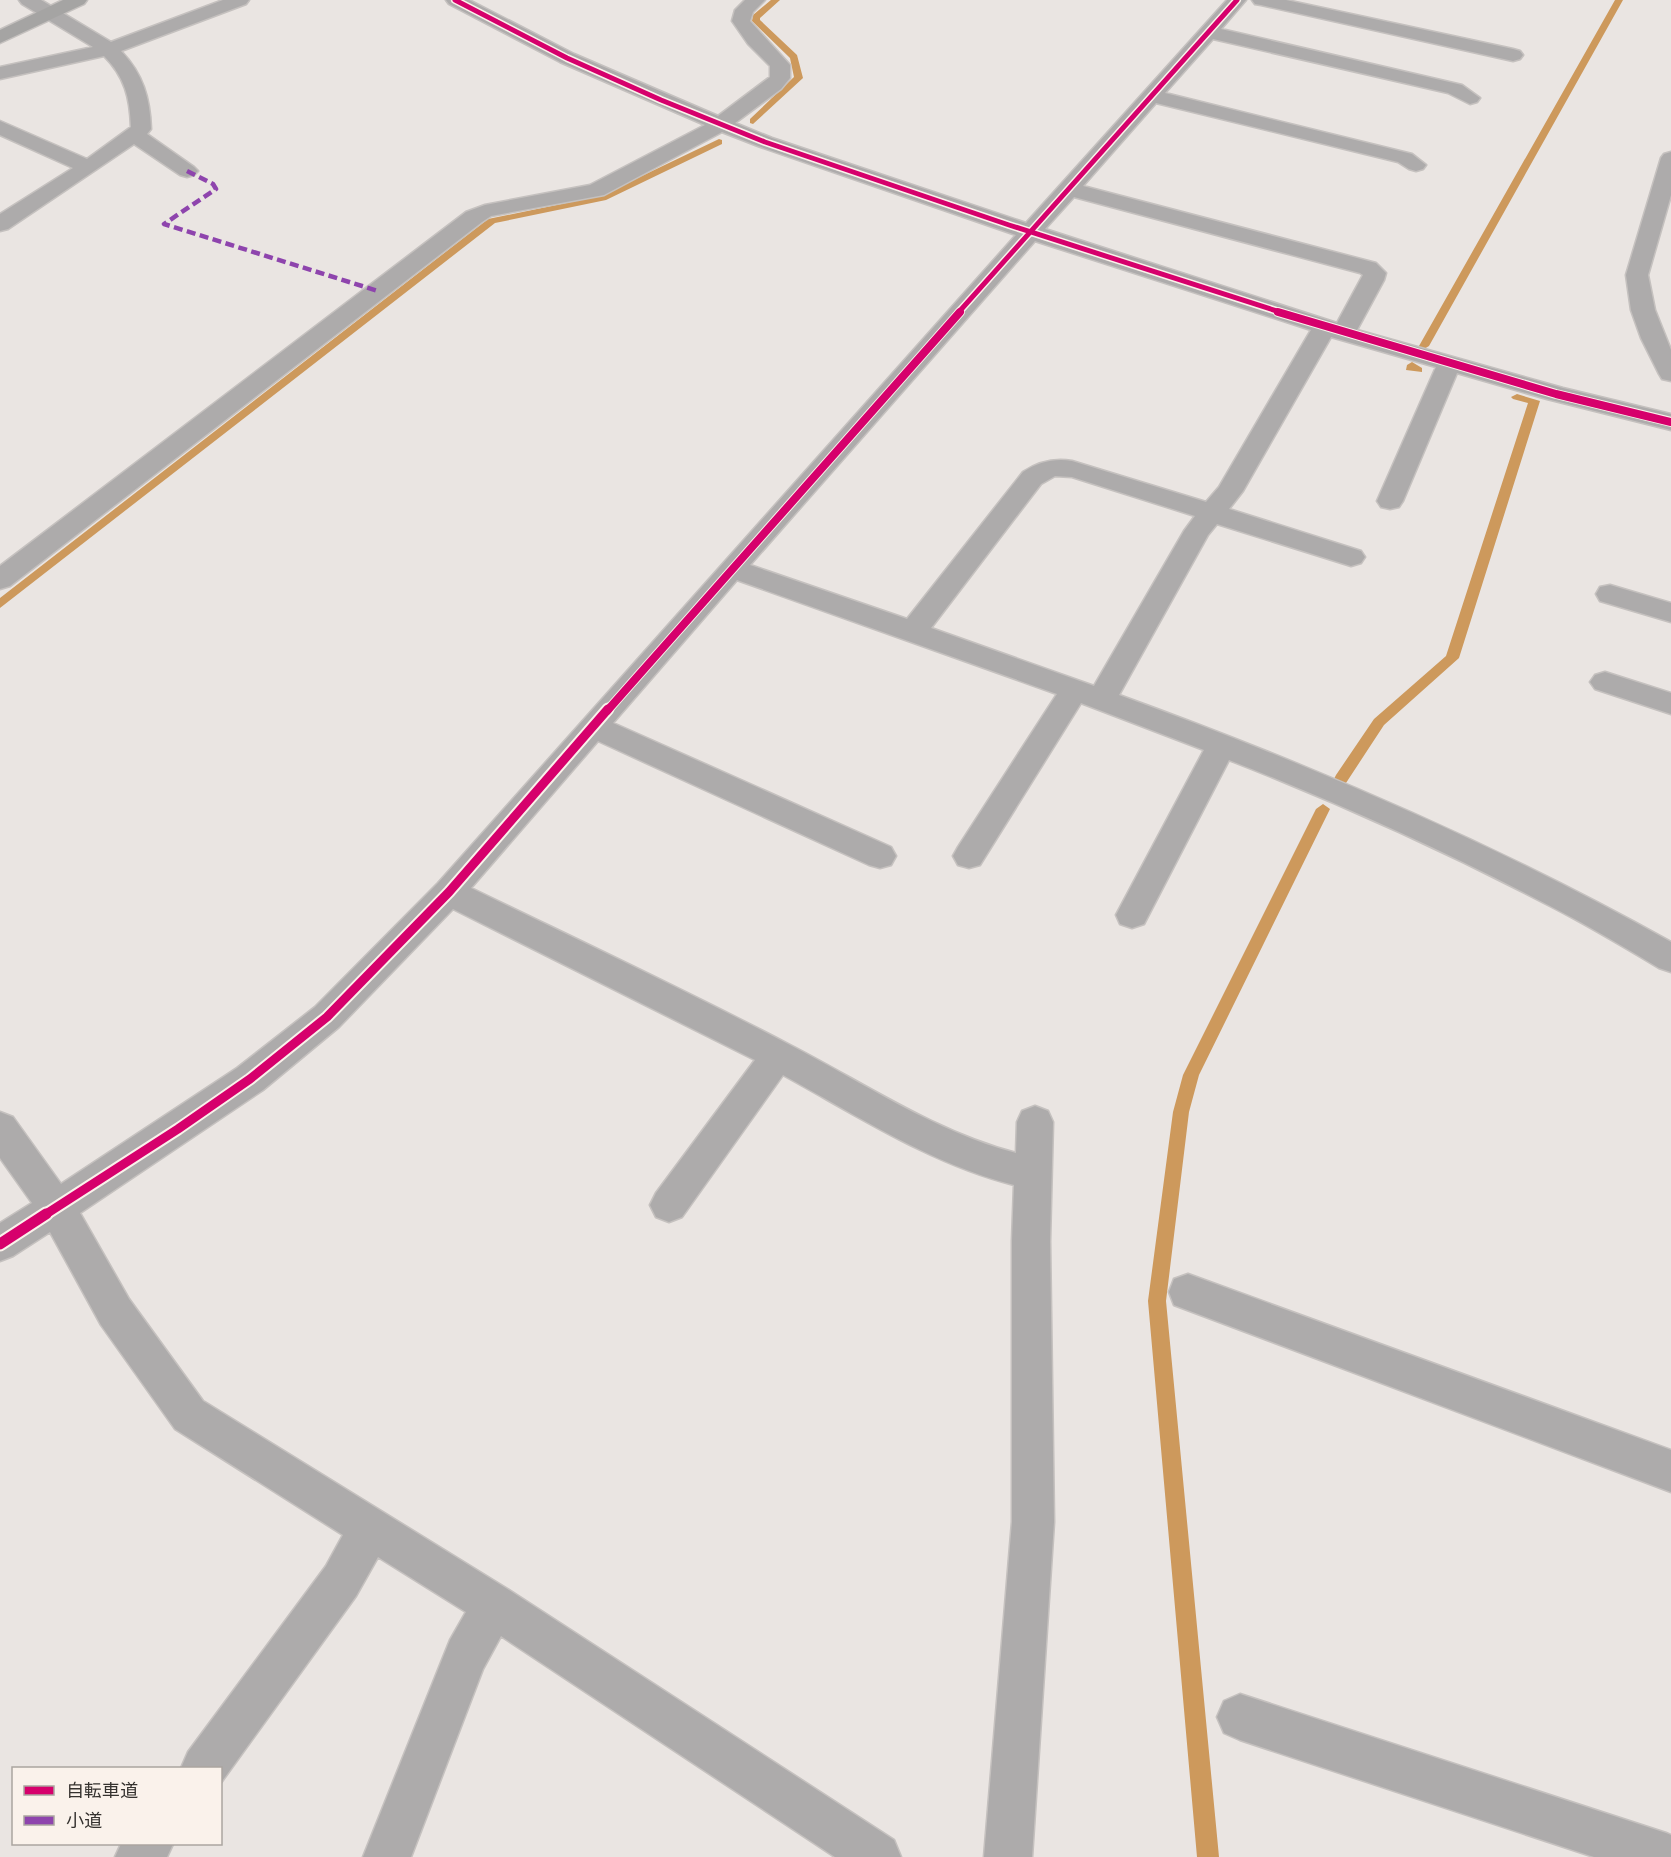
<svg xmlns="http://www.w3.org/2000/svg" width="1671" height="1857" font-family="'Work Sans','Noto Sans JP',sans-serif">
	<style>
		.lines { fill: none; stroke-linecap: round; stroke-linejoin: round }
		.stream { fill: #cd995c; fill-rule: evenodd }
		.minor-casing { stroke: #c5c1bf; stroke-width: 3 }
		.major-casing { stroke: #c5c1bf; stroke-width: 3 }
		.minor { fill: #adabab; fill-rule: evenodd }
		.major { fill: #a5a4a3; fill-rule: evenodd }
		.quiet { stroke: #8e44ad; stroke-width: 4.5; stroke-dasharray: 9 4.5; stroke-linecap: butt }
		.cycleway-far3-casing { stroke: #faf2eb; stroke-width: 8 }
		.cycleway-far2-casing { stroke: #faf2eb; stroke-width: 10 }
		.cycleway-far1-casing { stroke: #faf2eb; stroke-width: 13 }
		.cycleway-casing { stroke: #faf2eb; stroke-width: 15 }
		.cycleway-far3 { stroke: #d6006c; stroke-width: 5 }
		.cycleway-far2 { stroke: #d6006c; stroke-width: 8 }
		.cycleway-far1 { stroke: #d6006c; stroke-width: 9 }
		.cycleway { stroke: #d6006c; stroke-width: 11 }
	</style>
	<rect width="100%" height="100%" fill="#eae5e2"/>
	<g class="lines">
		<path class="stream" d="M771,0H780L760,18V20L797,55L803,78L753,124L750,123V119L794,77L790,58L752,21L753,15Z
			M1615,0H1623L1429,346L1424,349L1420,348L1419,346Z
			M719,139L722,140V144L606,200L495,223L0,608V598L488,219L600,196Z
			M1412,362L1422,368V372L1406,370L1407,365Z
			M1517,394L1540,401L1459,658L1384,725L1346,783H1336L1334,779L1336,775L1374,719L1446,656L1528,403L1513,399L1511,397Z
			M1323,804L1330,809L1199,1075L1189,1112L1166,1301L1219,1857H1197L1148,1301L1173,1112L1183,1075L1316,809Z"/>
		<defs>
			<path id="minor" d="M19,0H41L111,42L223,0H249L246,4L121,51C143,74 150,98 151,129L147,134L194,167L198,171L194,175L187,177L180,175L134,144L8,229L0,231V214L73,168L0,135V121L87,159L131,127C130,98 125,77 104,56L0,79V67L93,47L22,4Z
				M446,0H469L574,54L718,116L770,77V66L748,44L732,21L735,10L745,0H765L753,12L750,21L790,65V78L781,89L735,123L772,138L1026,223L1227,0H1246L1221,29L1462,85L1480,98L1477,102L1470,104L1448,93L1213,39L1165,93L1412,154L1426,165L1423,169L1416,171L1409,169L1398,162L1156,103L1083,186L1376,263L1386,273L1384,280L1357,330L1563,388L1671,414V430L1547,399L1457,373L1403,501L1399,507L1390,509L1381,507L1377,501L1436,367L1331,337L1243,491L1229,509L1361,551L1365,557L1361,563L1351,566L1217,524L1208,535L1119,695C1309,764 1494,843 1671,942V972L1659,968C1624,947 1589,926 1552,907C1447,852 1339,803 1229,760L1144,924L1132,928L1120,924L1116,915L1204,750L1081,703L980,865L969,868L958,865L953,856L958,847L1057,694L737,580L613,723L891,847L896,856L891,865L880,868L869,865L598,741L471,888C578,940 685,990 790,1045C864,1083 935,1132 1016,1153L1017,1122L1022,1111L1035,1106L1048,1111L1053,1122L1050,1241L1054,1522L1032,1857H984L1012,1522V1241L1014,1185C931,1164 858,1116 783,1075L682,1217L669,1222L656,1217L650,1205L656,1193L755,1060L453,909L339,1027L263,1090L80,1213L129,1299L203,1401L509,1590L894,1840L901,1857H835L501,1636L483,1669L411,1857H363L450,1640L466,1612L378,1557L356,1596L220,1784V1768H181L188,1752L326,1566L343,1535L175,1429L101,1325L50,1232L13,1256L0,1261V1223L32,1203L0,1158V1112L13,1117L61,1184L237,1068L315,1007L438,883L1016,235L758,146L722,132L604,195L491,216L482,222L10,586L0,589V566L466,212L485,205L590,185L705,125L560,62L449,4ZM1074,197L1360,273L1363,275L1337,323L1045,229ZM1035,241L1311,330L1219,487L1206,502L1072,461C1055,458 1038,462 1023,472L907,619L750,565ZM1055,476L1072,477L1195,516L1184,531L1094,686L931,628L1041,484Z
				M1252,0H1286L1513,49L1520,51L1523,55L1520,59L1513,61L1261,5L1255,4Z
				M1671,152V195L1648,275L1655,310L1671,350V381L1662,379L1659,374L1641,338L1631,310L1626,275L1661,158L1664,154Z
				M1610,585L1671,603V622L1600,601L1596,594L1600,587Z
				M1605,672L1671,693V714L1595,689L1590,682L1595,675Z
				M1188,1274L1671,1450V1492L1174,1305L1169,1292L1174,1279Z
				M1240,1694L1666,1833L1671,1835V1857H1594L1240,1740L1224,1733L1217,1717L1224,1701Z
				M121,1844H173L167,1857H115Z"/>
			<path id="major" d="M63,0H87L84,4L0,43V30Z"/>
		</defs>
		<use href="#minor" class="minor-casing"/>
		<use href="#major" class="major-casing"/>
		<use href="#minor" class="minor"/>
		<use href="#major" class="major"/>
		<path class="quiet" d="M187,171L213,184L216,189L164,224L378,291"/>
		<defs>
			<path id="cycleway-far3" d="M455,0L567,58L661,100L765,142L1009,225L1283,313
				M958,313L1237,0"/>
			<path id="cycleway-far2" d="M1278,312L1556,394L1671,422
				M607,711L960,312"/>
			<path id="cycleway-far1" d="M43,1216L178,1129L250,1079L327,1017L449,892L608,709"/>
			<path id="cycleway" d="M0,1244L46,1214"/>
		</defs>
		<use href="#cycleway-far3" class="cycleway-far3-casing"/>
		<use href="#cycleway-far2" class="cycleway-far2-casing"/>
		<use href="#cycleway-far1" class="cycleway-far1-casing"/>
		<use href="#cycleway" class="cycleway-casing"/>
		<use href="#cycleway-far3" class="cycleway-far3"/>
		<use href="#cycleway-far2" class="cycleway-far2"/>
		<use href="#cycleway-far1" class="cycleway-far1"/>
		<use href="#cycleway" class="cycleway"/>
	</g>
	<rect x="12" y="1767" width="210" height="78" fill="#faf2eb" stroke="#aba5a0" stroke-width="1.5"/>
	<rect x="24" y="1786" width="30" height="9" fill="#d6006c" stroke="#aba5a0" stroke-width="1.5"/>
	<text x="66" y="1797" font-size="18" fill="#35322f">自転車道</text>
	<rect x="24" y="1816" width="30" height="9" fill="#8e44ad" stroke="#aba5a0" stroke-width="1.5"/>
	<text x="66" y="1827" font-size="18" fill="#35322f">小道</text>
</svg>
